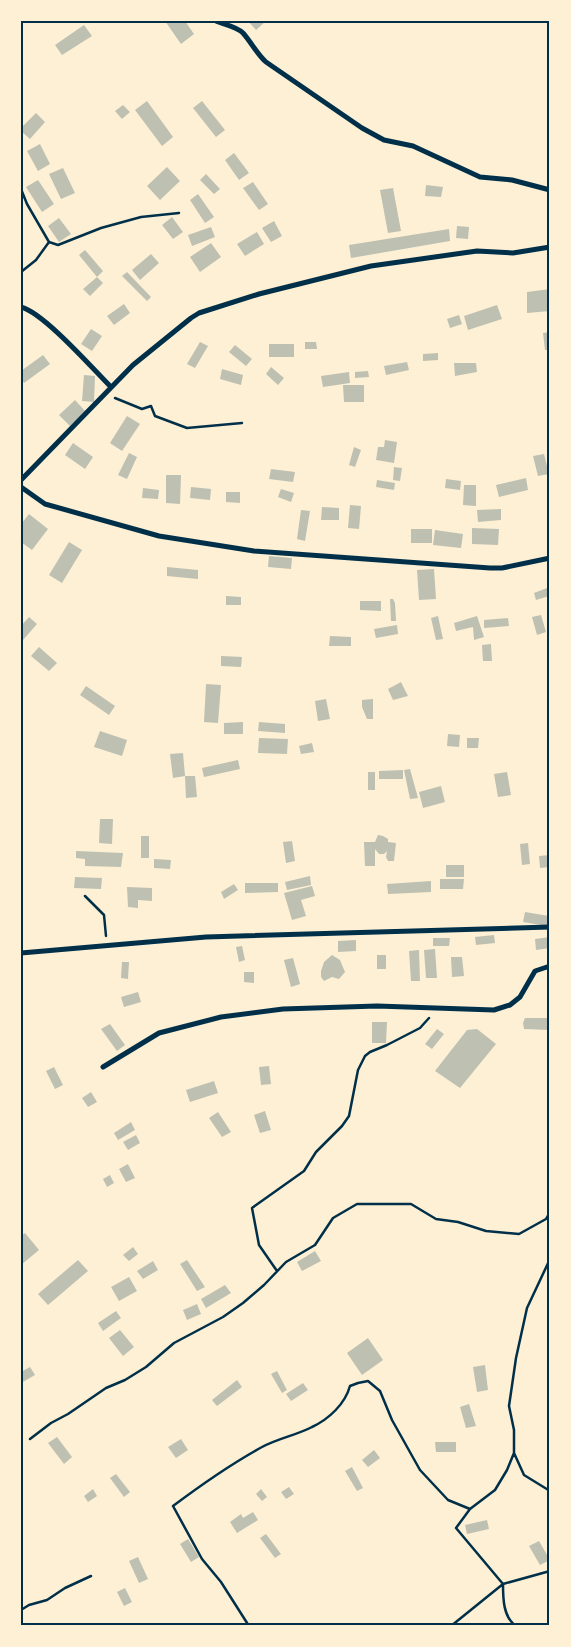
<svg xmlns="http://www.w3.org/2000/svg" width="571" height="1647" font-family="Quicksand,sans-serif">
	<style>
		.building { fill: #bec0b2 }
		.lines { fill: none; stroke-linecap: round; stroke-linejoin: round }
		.path { stroke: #003049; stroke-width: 2.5 }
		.minor { stroke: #003049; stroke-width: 5 }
		.neatline { fill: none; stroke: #003049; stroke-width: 2 }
	</style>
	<rect width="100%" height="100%" fill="#fdf0d5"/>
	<path class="building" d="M165,21H185L194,34L181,44Z
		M248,21H266L256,30Z
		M84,25L92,36L62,55L55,45Z
		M147,101L173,137L162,146L135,110Z
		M202,101L225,130L216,137L193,108Z
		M123,105L130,112L122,119L115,111Z
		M36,113L45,122L30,139L21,131V128Z
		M40,144L50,164L38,171L27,151Z
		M234,153L249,173L239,180L225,160Z
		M167,167L180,181L160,200L147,186Z
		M63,168L75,193L61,199L49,174Z
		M206,174L220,189L214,194L200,180Z
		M38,180L54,204L42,212L26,187Z
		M253,182L268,204L259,210L243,188Z
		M426,185L443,187L441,197L425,196Z
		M393,188L401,231L388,233L380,190Z
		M198,194L214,217L205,223L190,200Z
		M172,217L183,232L173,239L162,225Z
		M59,218L71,234L59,242L48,226Z
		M274,221L282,236L271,242L262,228Z
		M457,226L469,227L468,239L456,238Z
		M211,227L215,237L192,246L188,235Z
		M449,229L450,241L351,258L349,245Z
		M257,232L264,244L245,256L237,244Z
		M211,243L221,257L200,272L190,257Z
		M85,250L103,271L97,277L79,255Z
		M151,254L159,263L140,280L132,270Z
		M127,272L151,297L147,301L122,276Z
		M97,277L103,283L90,296L83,289Z
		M550,289V311L527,313V292Z
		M124,304L130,313L114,325L107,316Z
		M497,305L502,319L468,330L464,316Z
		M459,315L462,324L450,328L447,319Z
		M91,329L102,336L92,351L81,344Z
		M550,332V350H545L543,333Z
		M200,342L208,346L195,368L187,364Z
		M305,342H316L317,349H305Z
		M269,344H294V357H269Z
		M235,345L252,359L246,366L229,352Z
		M438,353V360L423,361V354Z
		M43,355L50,364L24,383L21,379V371Z
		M407,362L409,370L386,375L384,366Z
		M454,363H476L477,372L455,376Z
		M271,367L284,378L278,385L266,374Z
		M222,369L243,375L241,385L220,379Z
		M368,371L369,377L355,378V372Z
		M349,372L350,383L323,387L321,376Z
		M84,375L95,376L94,402L82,401Z
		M343,385H364V402H344Z
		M75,400L85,411L70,426L59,415Z
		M127,416L140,424L122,451L110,443Z
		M385,440L397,442L394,463L376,460L378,447H384Z
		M73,443L93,457L85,469L65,455Z
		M354,447L361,450L355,467L349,465Z
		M129,453L137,457L127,479L118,475Z
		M544,454L549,474L538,476L533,456Z
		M394,467L402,468L400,481L393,480Z
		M271,469L295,472L293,482L269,479Z
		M166,475H181L180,504L166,503Z
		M526,478L528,490L499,497L496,485Z
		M446,479L461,481L460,490L445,488Z
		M377,480L395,483L394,490L376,487Z
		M464,485H476V506L463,505Z
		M191,487L211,489L210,500L190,498Z
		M143,488L159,490L158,499L142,498Z
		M281,489L294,493L291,502L278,497Z
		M226,492H240V503L226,502Z
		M350,505L361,506L359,529L348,528Z
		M322,507L339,508V520H321Z
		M501,509V520L478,522L477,510Z
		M301,510L310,511L305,541L297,539Z
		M29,514L48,529L32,550L21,542V524Z
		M472,528L499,529L498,545L472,544Z
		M411,529H432V543H411Z
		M435,530L463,534L461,548L433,545Z
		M69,542L82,550L62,583L49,575Z
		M269,556L292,558L291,569L268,567Z
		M167,567L198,570V579L167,576Z
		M434,569L436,599L419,600L417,570Z
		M547,588L549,596L536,600L534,593Z
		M226,596L241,597V605H226Z
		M390,599H393L395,603L396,621H391Z
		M360,601H381V611L360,610Z
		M541,615L546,632L537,635L532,617Z
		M438,616L443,639L436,640L431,618Z
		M477,616L484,637L474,640L473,627L456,631L454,623Z
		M29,617L37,624L23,640L21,639V626Z
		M508,618L509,626L484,628V620Z
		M397,625L398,634L376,638L374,629Z
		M330,636L351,637V646H329Z
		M491,644L492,661H483L482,645Z
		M39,647L57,663L49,671L31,656Z
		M221,656L242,657L241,667L221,666Z
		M401,682L408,696L393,700L388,689Z
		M206,684L221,685L218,723L204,722Z
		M86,686L115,706L109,715L80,695Z
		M326,699L330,719L318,721L315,701Z
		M373,699V719H367L362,707V700Z
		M243,722V734H224V723Z
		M259,722L285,724V733L258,731Z
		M100,731L127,740L122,756L94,747Z
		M448,734L460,735L459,747L447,746Z
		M259,738L288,739L287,754L258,753Z
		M467,738H479L478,748H467Z
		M312,743L314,752L301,754L299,746Z
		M183,753L185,776L173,778L170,754Z
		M238,760L240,769L204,777L202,768Z
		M410,769L418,798L410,799L404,770Z
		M403,770V779H379V771Z
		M368,772H375V790H368Z
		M507,772L511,795L498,797L494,774Z
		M185,776H195L197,797L186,798Z
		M441,786L445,802L423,808L419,792Z
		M100,819H113L112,844L99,843Z
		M378,835L383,836L388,839V842L396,843L394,861H388L386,857L387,851L384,854H379L375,849V866H365L364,842H375Z
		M141,836H149V858H141Z
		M292,841L295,861L286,863L283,842Z
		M528,843L530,864L522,865L520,844Z
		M76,851L123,853L121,867L85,866V859L76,858Z
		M550,855V867L540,868L539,856Z
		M154,859L171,860L170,869L154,868Z
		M446,865H464V877H446Z
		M310,876L311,885L287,890L285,882Z
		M75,877L102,878L101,889L74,888Z
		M440,879H464L463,889H440Z
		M431,881V892L388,894L387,884Z
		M245,883H278V892L245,893Z
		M234,884L238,890L224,899L221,892Z
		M312,886L315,896L301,900L306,916L292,920L284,893Z
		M127,887L152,888V901L138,900V908L128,907Z
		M525,912L549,916L547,926L523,922Z
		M494,935L495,943L476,945L475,937Z
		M550,937V948L536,950L535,939Z
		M433,938H450L449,946H433Z
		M356,940V951L338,952V941Z
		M242,946L245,960L239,962L236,947Z
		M435,949L437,978H426L424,950Z
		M419,950L420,981H411L409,951Z
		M332,955L340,960L345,972L339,979L332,977L324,981L321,977V971L324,962Z
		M377,955H386V969H377Z
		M451,957H462L464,976L452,977Z
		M293,958L300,984L291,987L284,960Z
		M122,962H129L128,979L121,978Z
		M244,972H254V983L244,982Z
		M138,992L141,1002L124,1007L121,997Z
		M525,1018H550V1030L524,1029L523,1023Z
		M372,1022H387L386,1043H372Z
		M110,1024L125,1045L117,1051L101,1029Z
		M437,1029L444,1034L432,1049L425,1044Z
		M477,1029L496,1044L460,1088L435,1071L467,1030Z
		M269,1066L271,1084L261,1085L259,1067Z
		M54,1067L63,1085L55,1089L46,1071Z
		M214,1081L218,1093L190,1102L186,1090Z
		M91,1092L97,1102L88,1107L82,1098Z
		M265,1111L271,1130L260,1133L254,1115Z
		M218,1112L231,1132L222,1137L209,1118Z
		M131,1122L135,1130L118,1140L114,1133Z
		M136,1135L140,1143L128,1150L123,1142Z
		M128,1164L135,1178L126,1182L119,1169Z
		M110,1175L114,1183L107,1187L103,1179Z
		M25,1233L39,1250L21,1265V1236Z
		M133,1247L138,1254L129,1261L123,1255Z
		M315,1251L321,1261L302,1271L297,1262Z
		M78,1260L88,1271L48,1305L38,1294Z
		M187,1260L205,1287L197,1291L180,1264Z
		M153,1261L158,1270L143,1279L137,1271Z
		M129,1277L137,1291L119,1301L111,1287Z
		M225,1285L231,1293L206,1308L201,1299Z
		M197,1304L201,1314L187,1320L183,1310Z
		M116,1311L121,1318L103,1331L98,1323Z
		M120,1330L134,1347L123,1356L109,1338Z
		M368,1338L383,1360L362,1375L347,1353Z
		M485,1365L488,1390L477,1392L473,1367Z
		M30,1367L35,1375L21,1383V1372Z
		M277,1371L287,1390L282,1393L271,1374Z
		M237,1380L242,1387L217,1406L212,1400Z
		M303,1383L308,1390L291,1401L286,1394Z
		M469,1404L476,1426L466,1428L460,1407Z
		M57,1437L72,1457L64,1464L48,1443Z
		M181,1439L188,1450L176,1458L168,1447Z
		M435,1442H456V1452H436Z
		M374,1450L380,1458L368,1467L362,1460Z
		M352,1467L363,1488L357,1491L345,1471Z
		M116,1474L130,1492L124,1497L110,1478Z
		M289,1487L294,1494L286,1499L281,1492Z
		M93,1489L97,1496L88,1502L84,1496Z
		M261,1489L267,1497L262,1501L256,1494Z
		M253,1512L258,1520L237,1533L230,1522L241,1514L243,1518Z
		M487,1520L489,1529L467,1534L465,1525Z
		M266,1534L281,1554L275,1558L260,1538Z
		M188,1539L199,1557L191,1562L180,1544Z
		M539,1541L550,1560L540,1565L529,1546Z
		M138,1557L148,1579L139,1583L129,1561Z
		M125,1588L132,1602L124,1606L117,1592Z"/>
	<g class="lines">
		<path class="path" d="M21,189L27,204L49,242L36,260L21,272
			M49,242L58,245L101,228L141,217L179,213
			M115,398L142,409L151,406L155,416L187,428L242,423
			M85,896L104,915L106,936
			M277,1271L259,1245L252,1208L304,1171L316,1152L342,1126L349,1116L358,1070L365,1056L370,1052L387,1045L420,1028L429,1018
			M30,1439L51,1423L68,1414L106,1388L125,1380L146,1367L174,1343L223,1317L243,1303L264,1285L286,1262L315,1245L333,1218L357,1204H411L436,1219L458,1222L486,1231L519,1234L546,1219L550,1212
			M514,1453L524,1475L550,1491
			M21,1610L29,1605L47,1600L65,1588L91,1576
			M249,1626L221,1582L202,1559L173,1506C201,1485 231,1464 262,1447C279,1438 297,1435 312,1427C329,1419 345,1404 350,1386L358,1383L368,1381L380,1391L392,1420L420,1470L448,1500L470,1509
			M451,1626L503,1584L550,1571
			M516,1626C503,1617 503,1598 503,1584L456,1528L470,1509L495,1490L507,1470L514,1453V1430L509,1406L516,1358L527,1308L550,1259"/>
		<path class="minor" d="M216,21C225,25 236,26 243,33C251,42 257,54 266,62L362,128L384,140L413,146L480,177L512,180L550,190
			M21,307C44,313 93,369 111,387
			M21,480L133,365L191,318L199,313L259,294L371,266L477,251L513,253L550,247
			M21,487L45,504L159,536L254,551L490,568H502L550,558
			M21,953L206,937L550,927
			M103,1067L159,1033L221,1017L283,1009L377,1006L494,1010L510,1005L520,997L535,971L550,966"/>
	</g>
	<rect width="571" height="1647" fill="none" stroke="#fdf0d5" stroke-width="45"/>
	<rect x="22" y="22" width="526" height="1602" class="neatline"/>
</svg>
